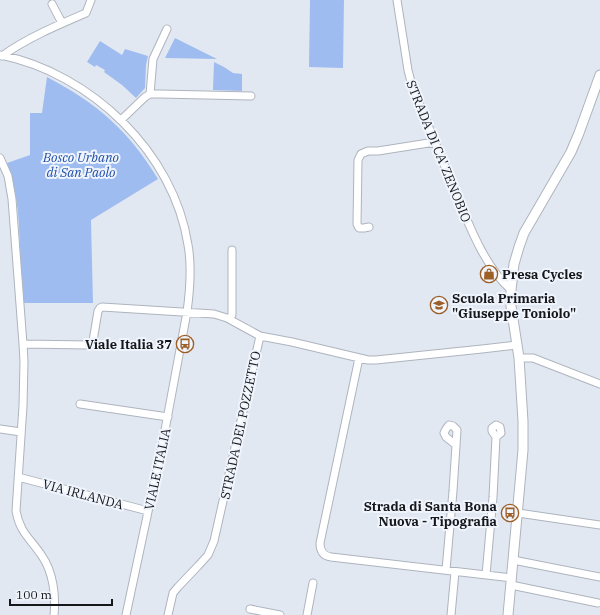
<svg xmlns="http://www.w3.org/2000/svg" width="600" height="615" font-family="'IBM Plex Serif',serif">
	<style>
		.green { fill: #9fbcf0 }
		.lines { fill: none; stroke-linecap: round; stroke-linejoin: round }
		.minor-casing { stroke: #aeb4be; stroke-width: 9 }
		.tertiary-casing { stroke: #aeb4be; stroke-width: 11 }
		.minor { stroke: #fff; stroke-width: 7 }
		.tertiary { stroke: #fff; stroke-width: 9 }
		.labels { text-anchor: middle; stroke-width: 4; stroke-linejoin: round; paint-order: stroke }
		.street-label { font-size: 13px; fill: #15171a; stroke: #f0f5fd }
		.park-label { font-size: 13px; font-style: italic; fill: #1e4ea7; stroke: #f0f5fd }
		.poi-label { font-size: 13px; font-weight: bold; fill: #15171a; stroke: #f0f5fd; text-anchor: start }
	</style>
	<rect width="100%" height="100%" fill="#e2e8f2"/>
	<path class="green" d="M310,0H344L343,68L309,67Z
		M175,38L217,59L165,58Z
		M100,41L122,55L125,49L148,56L146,65L145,88L136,98L122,85L104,72L105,70L96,65L95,67L87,62Z
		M214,62L224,67L233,73L242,74V91L213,90Z
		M47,77C97,103 129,131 158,179L91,220L93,303H24C23,285 21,268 20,250C19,220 18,191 7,163L30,155V113H42Z"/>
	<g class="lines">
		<defs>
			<path id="minor" d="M397,0L408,70L412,86C426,120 439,153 453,186C467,220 483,265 511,290
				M52,4L62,23
				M0,55C91,73 174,153 188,245C192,267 190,290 187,312L162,446L126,615
				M2,56C27,38 58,25 86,13L91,0
				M150,94L153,59L167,29
				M121,120L145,97L150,94H160L251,96
				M0,158L8,176L12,199L23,344L24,361L23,406L16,511C20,533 30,538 42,556C53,572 56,595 54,615
				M369,227L364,228H359L357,224L358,160L361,154L368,151H378L435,142
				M229,319L232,315V250
				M23,344L89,345L93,343V341L98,311L100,308L102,307L214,314L227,318L260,336
				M359,358L320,543C320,551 323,556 331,557L512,578
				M519,358H533L600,384
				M80,404L168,417
				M0,429L21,432
				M18,477L148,511
				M518,513L600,525
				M513,560L600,577
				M446,570L453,491L457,430L453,426L449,425L446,429L444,433L446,437L456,445
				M486,575L493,497L496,437L501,433L500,427L496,425L492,428V431L496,437
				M511,585L598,603
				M250,609L280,615
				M168,615L173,593L178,587L198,566L208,555L214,541L260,336L292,342L368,360H376L482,349L517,345
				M307,615L313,583
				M451,615L455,572"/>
			<path id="tertiary" d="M508,615L523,450V421L519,358L511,306V290L514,264L519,247L524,233L571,152L579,133L600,75"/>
		</defs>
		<use href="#minor" class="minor-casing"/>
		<use href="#tertiary" class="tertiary-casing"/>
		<use href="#minor" class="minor"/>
		<use href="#tertiary" class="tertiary"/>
	</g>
	<defs>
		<symbol id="shop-ring" viewBox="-11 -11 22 22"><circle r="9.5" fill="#f0f5fd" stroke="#9e5f27" stroke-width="1.5"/><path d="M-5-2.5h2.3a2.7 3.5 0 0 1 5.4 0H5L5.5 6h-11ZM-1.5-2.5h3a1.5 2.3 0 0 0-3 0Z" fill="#9e5f27"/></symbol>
		<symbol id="school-ring" viewBox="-11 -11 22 22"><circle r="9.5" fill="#f0f5fd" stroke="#9e5f27" stroke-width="1.5"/><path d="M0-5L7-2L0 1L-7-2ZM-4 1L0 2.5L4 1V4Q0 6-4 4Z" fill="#9e5f27"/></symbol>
		<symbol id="bus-ring" viewBox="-11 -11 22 22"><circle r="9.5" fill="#f0f5fd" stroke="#9e5f27" stroke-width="1.5"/><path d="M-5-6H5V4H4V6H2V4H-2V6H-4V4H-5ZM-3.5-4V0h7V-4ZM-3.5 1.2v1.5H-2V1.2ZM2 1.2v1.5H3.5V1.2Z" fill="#9e5f27"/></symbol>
	</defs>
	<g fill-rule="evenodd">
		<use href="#shop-ring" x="479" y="264" width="20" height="20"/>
		<use href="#school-ring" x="429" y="295" width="20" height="20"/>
		<use href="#bus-ring" x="175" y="334" width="20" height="20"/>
		<use href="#bus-ring" x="500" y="503" width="20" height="20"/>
	</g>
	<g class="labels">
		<g class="street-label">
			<text transform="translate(439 151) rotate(68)" y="5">STRADA DI CA' ZENOBIO</text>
			<text transform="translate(240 425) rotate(-78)" y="5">STRADA DEL POZZETTO</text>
			<text transform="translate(157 469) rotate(-78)" y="5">VIALE ITALIA</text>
			<text transform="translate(83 494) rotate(15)" y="5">VIA IRLANDA</text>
		</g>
		<g class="park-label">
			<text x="81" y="162">Bosco Urbano<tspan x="81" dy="15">di San Paolo</tspan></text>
		</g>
		<g class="poi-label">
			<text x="502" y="279">Presa Cycles</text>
			<text x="452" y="303">Scuola Primaria<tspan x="452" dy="15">"Giuseppe Toniolo"</tspan></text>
			<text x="172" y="349" text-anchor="end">Viale Italia 37</text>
			<text x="497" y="511" text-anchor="end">Strada di Santa Bona<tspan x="497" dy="15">Nuova - Tipografia</tspan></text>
		</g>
	</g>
	<path d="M10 599v6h102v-6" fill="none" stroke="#15171a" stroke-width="2"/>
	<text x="16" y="599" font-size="12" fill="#15171a" stroke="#f0f5fd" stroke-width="3" paint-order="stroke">100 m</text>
</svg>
